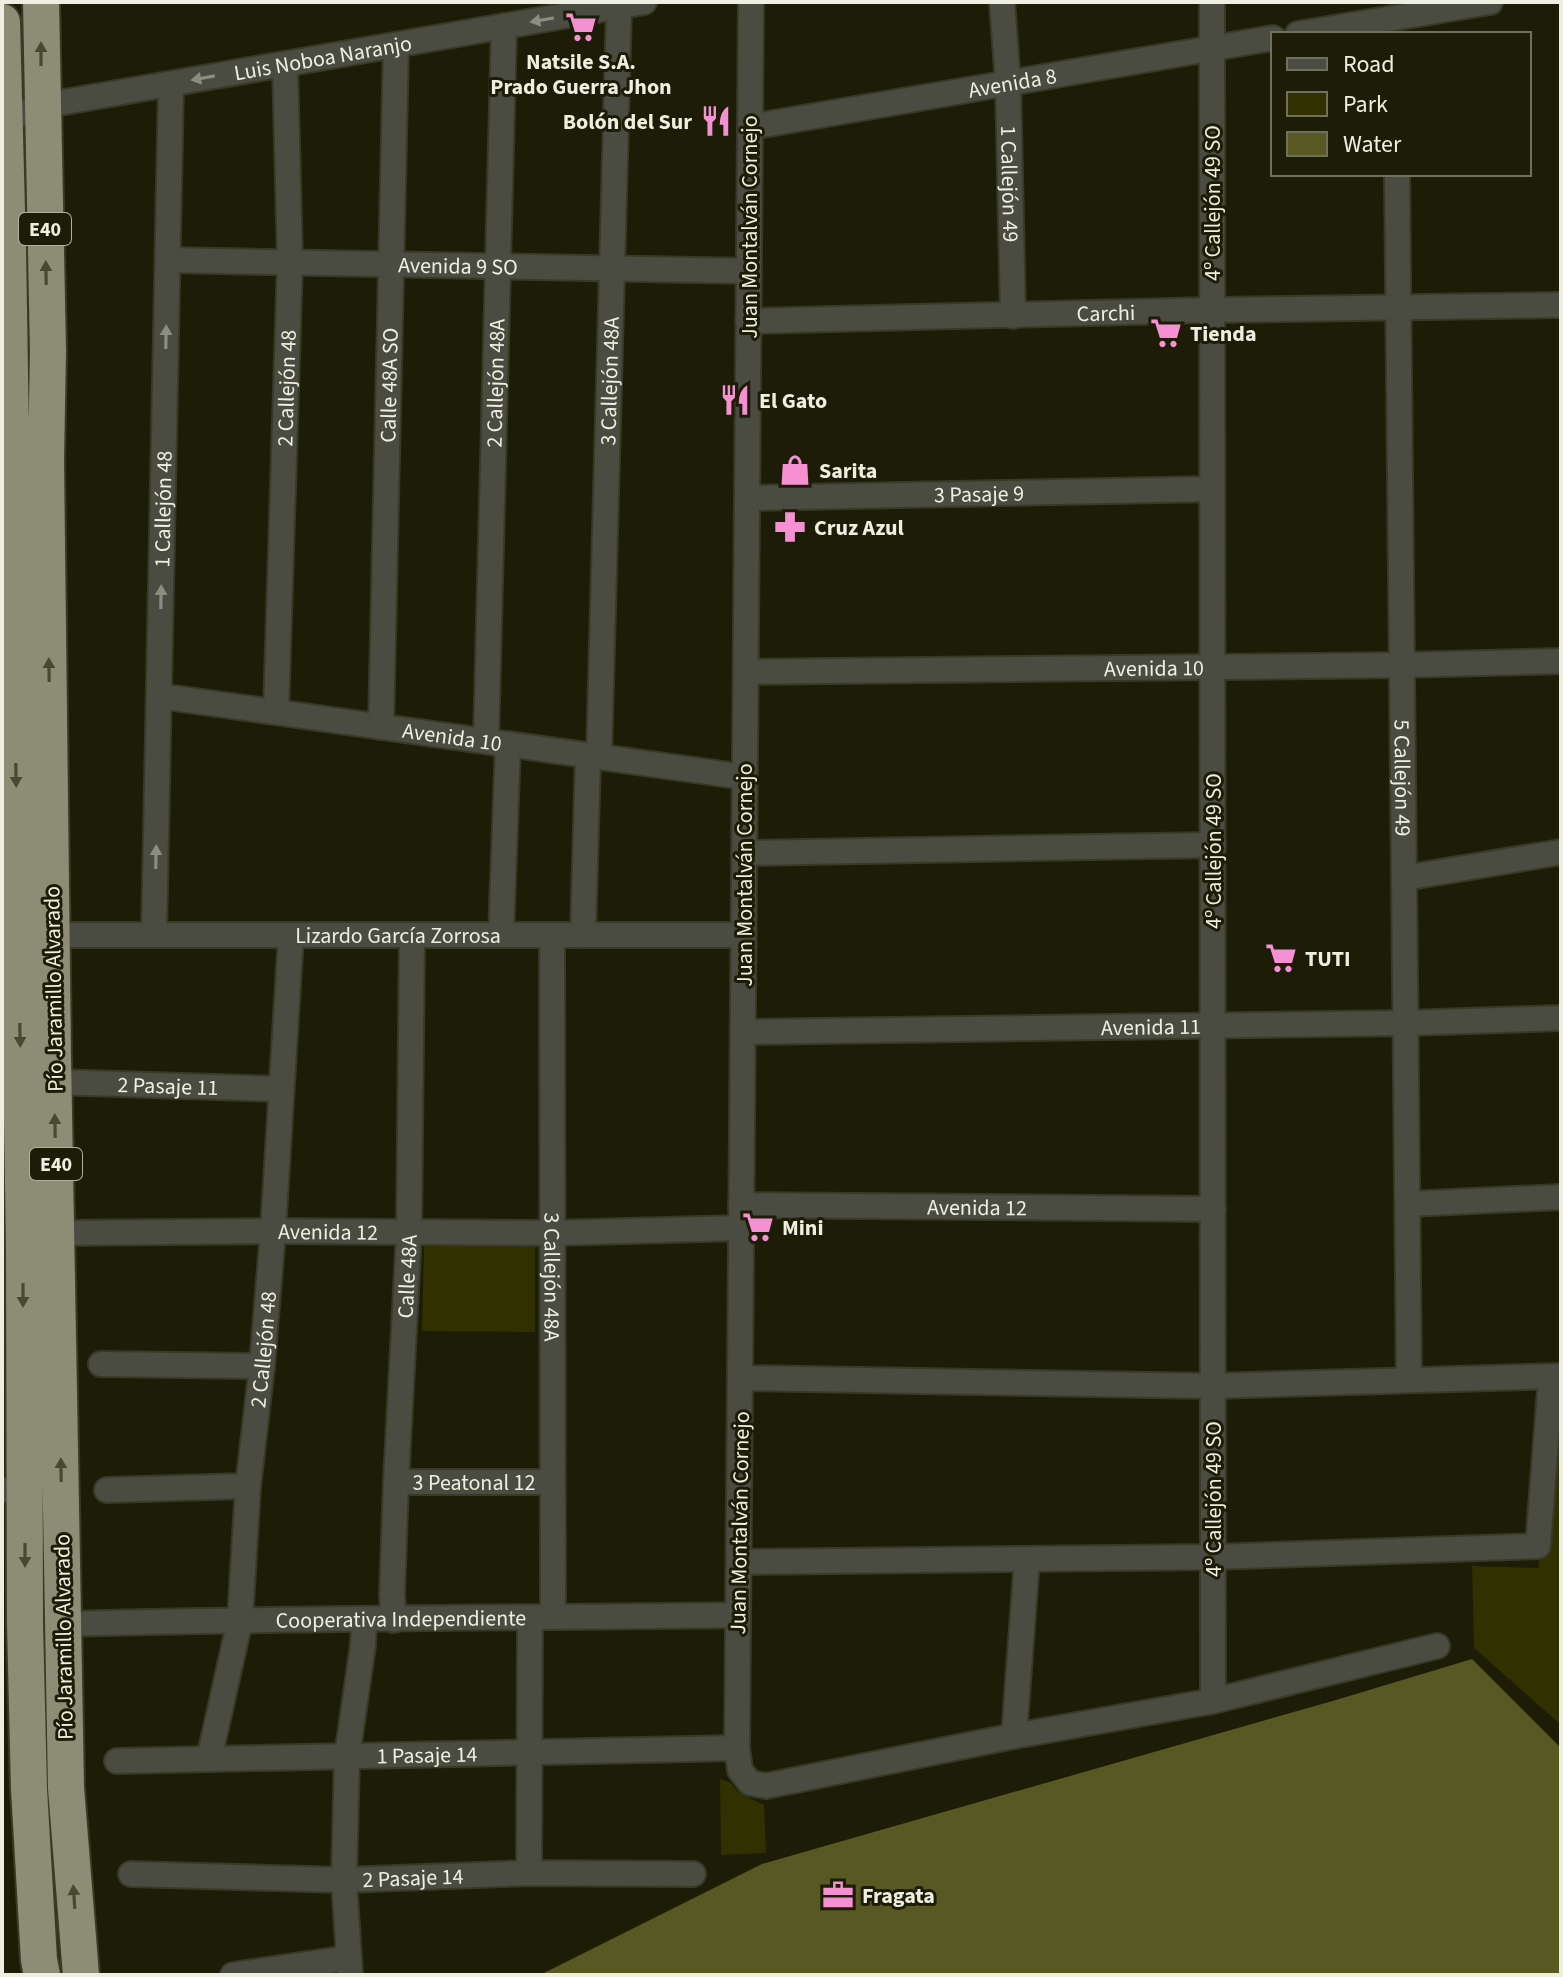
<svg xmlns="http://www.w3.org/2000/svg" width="1563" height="1977" font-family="'Source Sans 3',sans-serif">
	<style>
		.green { fill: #303000 }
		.water { fill: #585822 }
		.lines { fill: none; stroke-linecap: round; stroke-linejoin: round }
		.minor-casing { stroke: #393a26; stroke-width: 28 }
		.highway-casing { stroke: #393a26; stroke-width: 40 }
		.minor { stroke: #4a4b41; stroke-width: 24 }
		.highway { stroke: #8c8d74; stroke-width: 36 }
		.oneway { fill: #8c8d81 }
		.oneway2 { fill: #494933 }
		.labels { text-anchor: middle; stroke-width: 6; stroke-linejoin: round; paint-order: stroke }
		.shield { fill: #1c1c07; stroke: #afb0a0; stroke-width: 2 }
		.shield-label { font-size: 20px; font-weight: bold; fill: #eeefe1 }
		.street-label { font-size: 22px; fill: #eeefe1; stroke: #1c1c07 }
		.poi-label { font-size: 22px; font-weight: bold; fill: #eeefe1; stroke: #1c1c07; text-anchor: start }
	</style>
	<rect width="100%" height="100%" fill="#1c1c07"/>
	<path class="green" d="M535,1243V1332L422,1331L424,1244Z
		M1556,1392H1561V1725L1474,1648L1472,1566L1538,1568Z
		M720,1779L730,1782L739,1793L764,1805L766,1853L721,1855Z"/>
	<path class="water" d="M1472,1659L1561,1748V1975H540L762,1864L1336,1700Z"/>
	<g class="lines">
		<defs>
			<g id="minor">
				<path d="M751,2L737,1748L740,1770L750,1783L766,1786L1014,1736L1213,1701L1437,1646"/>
				<path id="s1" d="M1002,2L1008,83L1013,316"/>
				<path d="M1212,2L1213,1701"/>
				<path d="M1298,34L1490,2"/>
				<path id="s2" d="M2,122L41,106L644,2"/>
				<path id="s3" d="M750,127L1273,38"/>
				<path id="s4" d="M1397,174L1409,1380"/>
				<path id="s5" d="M168,260L749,271"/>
				<path id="s6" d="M748,321L1213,310L1561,305"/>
				<path id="s7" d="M747,498L1212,489"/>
				<path id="s8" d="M746,672L1402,665L1561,661"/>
				<path id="s9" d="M159,696L745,777"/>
				<path id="s10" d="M276,712L290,261L285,64"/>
				<path id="s11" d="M381,727L396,45"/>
				<path id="s12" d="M486,741L504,26"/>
				<path id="s13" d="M599,757L619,7"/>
				<path d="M744,853L1213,845"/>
				<path d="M1404,878L1561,852"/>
				<path id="s14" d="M52,935H743"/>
				<path id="s15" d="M154,935L171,84"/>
				<path d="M501,935L508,744"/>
				<path id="s16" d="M552,935L553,1617"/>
				<path d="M583,935L588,756"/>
				<path id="s17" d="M743,1032L1406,1023L1561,1018"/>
				<path id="s18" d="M54,1082L281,1089"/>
				<path d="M1408,1204L1561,1197"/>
				<path id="s19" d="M741,1205L1213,1209"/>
				<path id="s20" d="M58,1233L273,1231L552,1233L741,1228"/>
				<path d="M101,1364L262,1366"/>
				<path d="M740,1378L1213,1386L1561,1376"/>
				<path id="s21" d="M396,1482H552"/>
				<path d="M2,1490H4"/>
				<path d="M107,1490L248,1486"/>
				<path d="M739,1562L1213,1557L1538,1546L1551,1377"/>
				<path id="s22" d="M394,1620L392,1595L396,1482L409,1232L412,935"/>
				<path id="s23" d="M63,1624C288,1618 513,1618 738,1615"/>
				<path d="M1014,1736L1027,1559"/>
				<path id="s24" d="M209,1759L240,1620L248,1486L262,1366L273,1231L291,935"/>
				<path id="s25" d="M117,1761L737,1748"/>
				<path d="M529,1873L530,1618"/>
				<path id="s26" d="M131,1874L344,1880L529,1873L693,1874"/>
				<path d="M233,1975L349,1958"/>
				<path d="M350,1975L344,1880L347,1756L363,1645L364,1620"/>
			</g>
			<path id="highway" d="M41,2L48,351L46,460L53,1056L66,1788L81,1975
				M2,22L8,249L24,1245L25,1624L29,1789L39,1960L42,1975"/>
		</defs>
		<use href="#minor" class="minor-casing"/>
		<use href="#highway" class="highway-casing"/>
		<use href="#minor" class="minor"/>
		<use href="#highway" class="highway"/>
	</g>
	<defs><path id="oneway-solid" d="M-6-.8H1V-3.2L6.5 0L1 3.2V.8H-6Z" transform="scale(2)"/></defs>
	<g class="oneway">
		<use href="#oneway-solid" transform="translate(542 20) rotate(170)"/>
		<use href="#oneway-solid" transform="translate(203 78) rotate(170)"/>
		<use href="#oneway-solid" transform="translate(166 337) rotate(-89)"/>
		<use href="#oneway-solid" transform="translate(161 597) rotate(-89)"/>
		<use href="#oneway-solid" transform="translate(156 857) rotate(-89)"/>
	</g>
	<g class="oneway2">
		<use href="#oneway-solid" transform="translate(41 54) rotate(-90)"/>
		<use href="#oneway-solid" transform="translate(46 273) rotate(-91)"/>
		<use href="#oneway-solid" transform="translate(49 670) rotate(-91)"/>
		<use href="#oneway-solid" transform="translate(16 775) rotate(89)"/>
		<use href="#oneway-solid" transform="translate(20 1035) rotate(89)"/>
		<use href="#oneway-solid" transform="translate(55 1126) rotate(-91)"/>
		<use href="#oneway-solid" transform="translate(23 1295) rotate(90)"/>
		<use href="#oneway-solid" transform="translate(61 1470) rotate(-91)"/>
		<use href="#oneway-solid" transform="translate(25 1555) rotate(90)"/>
		<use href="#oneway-solid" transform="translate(74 1897) rotate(-94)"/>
	</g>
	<defs>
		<symbol id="supermarket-bare" viewBox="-9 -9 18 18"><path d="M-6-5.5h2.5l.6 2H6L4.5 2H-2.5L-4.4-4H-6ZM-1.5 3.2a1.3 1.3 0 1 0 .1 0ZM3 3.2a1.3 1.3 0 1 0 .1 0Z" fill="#f591d3" stroke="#1c1c07" stroke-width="2.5" paint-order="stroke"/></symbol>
		<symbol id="restaurant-bare" viewBox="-9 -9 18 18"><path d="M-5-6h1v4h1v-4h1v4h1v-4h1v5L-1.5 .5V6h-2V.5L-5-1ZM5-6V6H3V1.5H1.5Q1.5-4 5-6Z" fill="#f591d3" stroke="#1c1c07" stroke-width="2.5" paint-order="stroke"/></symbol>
		<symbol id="shop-bare" viewBox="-9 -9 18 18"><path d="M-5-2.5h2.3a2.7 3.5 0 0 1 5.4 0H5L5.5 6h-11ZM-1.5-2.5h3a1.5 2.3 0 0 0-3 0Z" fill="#f591d3" stroke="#1c1c07" stroke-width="2.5" paint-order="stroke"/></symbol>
		<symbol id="pharmacy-bare" viewBox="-9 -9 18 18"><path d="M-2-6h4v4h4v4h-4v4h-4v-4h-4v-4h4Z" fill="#f591d3" stroke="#1c1c07" stroke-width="2.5" paint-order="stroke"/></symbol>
		<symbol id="office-bare" viewBox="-9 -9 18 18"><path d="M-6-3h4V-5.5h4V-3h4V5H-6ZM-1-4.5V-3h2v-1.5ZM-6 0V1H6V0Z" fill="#f591d3" stroke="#1c1c07" stroke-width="2.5" paint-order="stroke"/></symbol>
	</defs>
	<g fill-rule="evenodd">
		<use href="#supermarket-bare" x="559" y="5" width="44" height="44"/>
		<use href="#restaurant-bare" x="694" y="99" width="44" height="44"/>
		<use href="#supermarket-bare" x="1144" y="311" width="44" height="44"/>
		<use href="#restaurant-bare" x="713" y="378" width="44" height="44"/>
		<use href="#shop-bare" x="773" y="448" width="44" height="44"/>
		<use href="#pharmacy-bare" x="768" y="505" width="44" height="44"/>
		<use href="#supermarket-bare" x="1259" y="936" width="44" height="44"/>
		<use href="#supermarket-bare" x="736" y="1205" width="44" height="44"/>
		<use href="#office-bare" x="816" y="1873" width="44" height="44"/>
	</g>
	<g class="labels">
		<g class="shield">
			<rect x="19" y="213" width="52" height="32" rx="6"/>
			<rect x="30" y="1148" width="52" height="32" rx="6"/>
		</g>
		<g class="shield-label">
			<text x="45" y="236">E40</text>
			<text x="56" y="1171">E40</text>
		</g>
		<g class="street-label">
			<text dy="8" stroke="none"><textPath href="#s2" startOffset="328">Luis Noboa Naranjo</textPath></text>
			<text dy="8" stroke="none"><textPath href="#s3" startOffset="266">Avenida 8</textPath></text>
			<text dy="8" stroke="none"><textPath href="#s1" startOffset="182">1 Callejón 49</textPath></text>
			<text transform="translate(1212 203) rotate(-90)" y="8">4º Callejón 49 SO</text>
			<text transform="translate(749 227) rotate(-90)" y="8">Juan Montalván Cornejo</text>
			<text dy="8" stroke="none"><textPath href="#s5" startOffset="290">Avenida 9 SO</textPath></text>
			<text dy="8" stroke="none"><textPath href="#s6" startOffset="358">Carchi</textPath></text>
			<text dy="8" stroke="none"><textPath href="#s13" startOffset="376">3 Callejón 48A</textPath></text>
			<text dy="8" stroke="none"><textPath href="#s12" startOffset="358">2 Callejón 48A</textPath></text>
			<text dy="8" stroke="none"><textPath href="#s11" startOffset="342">Calle 48A SO</textPath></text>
			<text dy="8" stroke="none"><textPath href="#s10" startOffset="324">2 Callejón 48</textPath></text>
			<text dy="8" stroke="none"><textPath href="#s7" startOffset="232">3 Pasaje 9</textPath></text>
			<text dy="8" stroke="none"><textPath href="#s15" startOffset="426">1 Callejón 48</textPath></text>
			<text dy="8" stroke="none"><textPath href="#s8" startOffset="408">Avenida 10</textPath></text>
			<text dy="8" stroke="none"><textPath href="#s9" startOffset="296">Avenida 10</textPath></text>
			<text dy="8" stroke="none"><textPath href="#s4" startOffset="604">5 Callejón 49</textPath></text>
			<text transform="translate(1213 851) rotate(-90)" y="8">4º Callejón 49 SO</text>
			<text transform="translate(744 875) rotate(-90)" y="8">Juan Montalván Cornejo</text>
			<text dy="8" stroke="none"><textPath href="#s14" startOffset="346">Lizardo García Zorrosa</textPath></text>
			<text transform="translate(53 989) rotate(-91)" y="8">Pío Jaramillo Alvarado</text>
			<text dy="8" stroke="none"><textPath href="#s17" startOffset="408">Avenida 11</textPath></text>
			<text dy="8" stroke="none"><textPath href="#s18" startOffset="114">2 Pasaje 11</textPath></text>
			<text dy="8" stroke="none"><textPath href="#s19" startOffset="236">Avenida 12</textPath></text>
			<text dy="8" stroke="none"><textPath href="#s20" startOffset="270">Avenida 12</textPath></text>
			<text dy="8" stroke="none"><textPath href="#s16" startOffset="342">3 Callejón 48A</textPath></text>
			<text dy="8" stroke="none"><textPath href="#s22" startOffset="344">Calle 48A</textPath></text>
			<text dy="8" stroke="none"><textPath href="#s24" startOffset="414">2 Callejón 48</textPath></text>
			<text dy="8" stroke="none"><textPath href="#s21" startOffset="78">3 Peatonal 12</textPath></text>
			<text transform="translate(1213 1499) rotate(-90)" y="8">4º Callejón 49 SO</text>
			<text transform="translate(739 1523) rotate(-89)" y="8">Juan Montalván Cornejo</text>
			<text dy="8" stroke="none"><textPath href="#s23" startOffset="338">Cooperativa Independiente</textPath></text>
			<text transform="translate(63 1637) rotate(-91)" y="8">Pío Jaramillo Alvarado</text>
			<text dy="8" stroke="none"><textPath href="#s25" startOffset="310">1 Pasaje 14</textPath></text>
			<text dy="8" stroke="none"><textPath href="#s26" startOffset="282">2 Pasaje 14</textPath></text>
		</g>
		<g class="poi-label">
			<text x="581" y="69" text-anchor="middle">Natsile S.A.<tspan x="581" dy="25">Prado Guerra Jhon</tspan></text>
			<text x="692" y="129" text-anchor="end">Bolón del Sur</text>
			<text x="1190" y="341">Tienda</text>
			<text x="759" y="408">El Gato</text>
			<text x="819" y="478">Sarita</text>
			<text x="814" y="535">Cruz Azul</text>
			<text x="1305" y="966">TUTI</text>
			<text x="782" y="1235">Mini</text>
			<text x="862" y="1903">Fragata</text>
		</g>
	</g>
	<rect width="1563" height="1977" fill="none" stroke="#eeefe1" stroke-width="8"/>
	<rect x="1271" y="32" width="260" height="144" fill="#1c1c07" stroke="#70705e" stroke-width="2"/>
	<rect x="1287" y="58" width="40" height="12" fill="#4a4b41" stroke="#70705e" stroke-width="2"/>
	<text x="1343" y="72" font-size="24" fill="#eeefe1">Road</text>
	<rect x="1287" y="92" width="40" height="24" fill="#303000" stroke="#70705e" stroke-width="2"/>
	<text x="1343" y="112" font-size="24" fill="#eeefe1">Park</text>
	<rect x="1287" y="132" width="40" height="24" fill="#585822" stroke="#70705e" stroke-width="2"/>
	<text x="1343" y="152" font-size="24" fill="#eeefe1">Water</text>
</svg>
